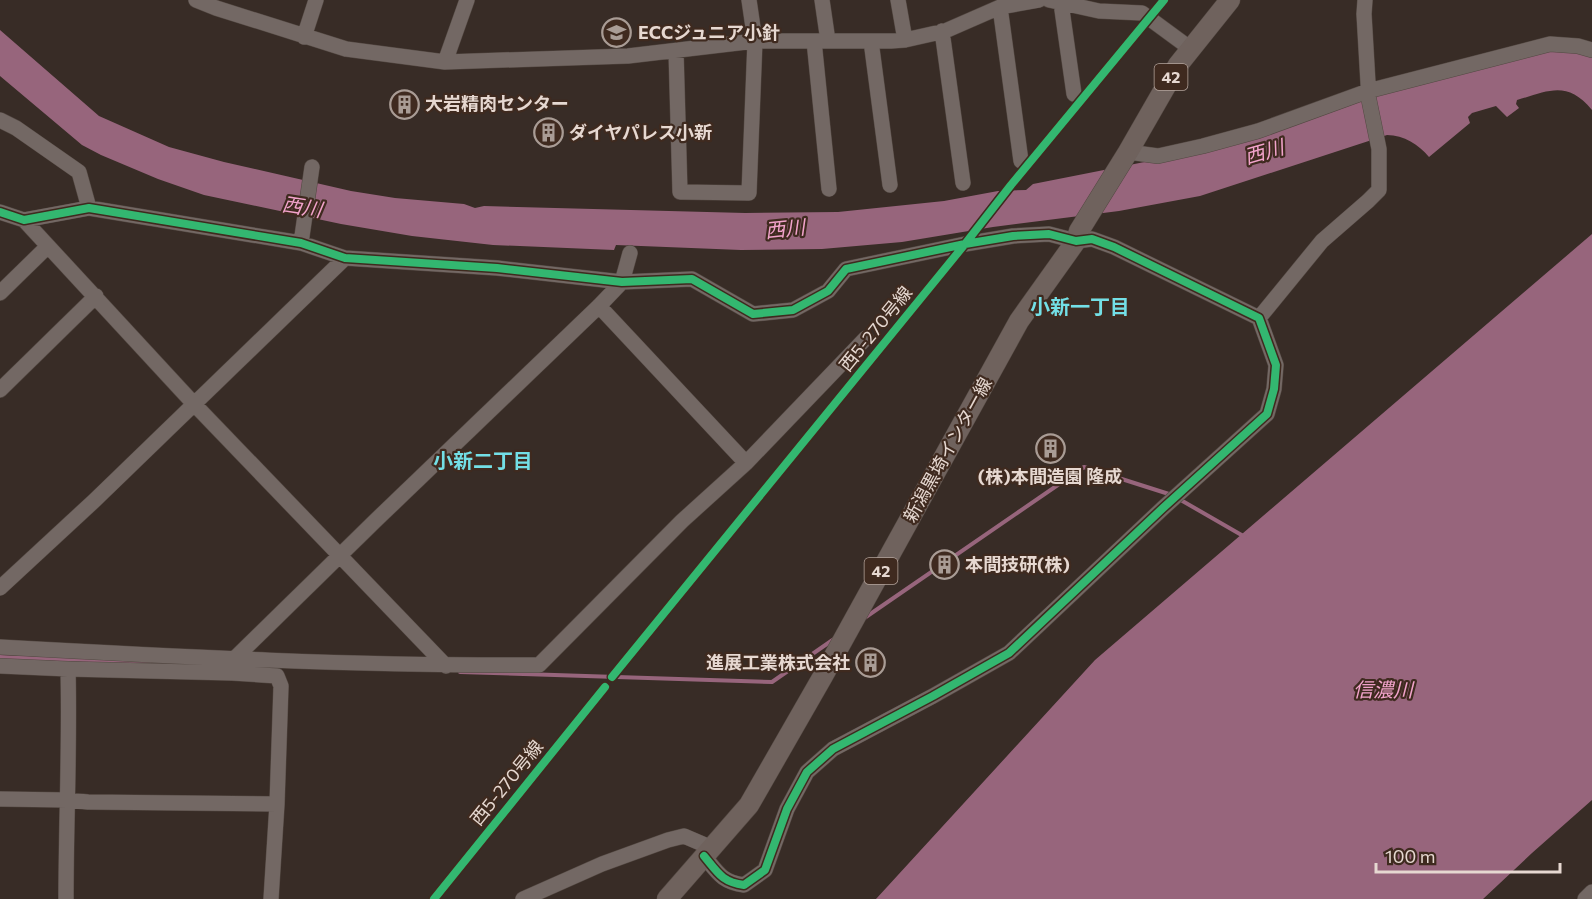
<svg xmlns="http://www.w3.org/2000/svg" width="1592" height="899" font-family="Commissioner,'Noto Sans JP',sans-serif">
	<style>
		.water { fill: #97657c }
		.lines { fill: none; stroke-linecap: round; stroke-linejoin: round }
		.stream { stroke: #97657c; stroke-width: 4 }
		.minor-casing { stroke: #534842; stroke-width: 16 }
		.major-casing { stroke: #534842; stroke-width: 21 }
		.minor { stroke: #736864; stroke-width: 15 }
		.major { stroke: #6f625d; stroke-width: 20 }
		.cycleway-casing { stroke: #3f2a1f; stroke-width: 11 }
		.cycleway { stroke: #33b770; stroke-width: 8 }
		.labels { text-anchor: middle; stroke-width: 4.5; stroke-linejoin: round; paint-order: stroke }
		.shield { fill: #3f2a1f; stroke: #b4a49c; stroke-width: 1.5 }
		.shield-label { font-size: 16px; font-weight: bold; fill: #e6d8d1 }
		.poi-label { font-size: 18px; font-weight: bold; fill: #e6d8d1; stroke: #3f2a1f; text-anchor: start }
		.street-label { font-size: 18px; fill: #e6d8d1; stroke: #3f2a1f }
		.water-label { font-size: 20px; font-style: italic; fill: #f2a3cb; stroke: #3f2a1f }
		.neighbourhood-label { font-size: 20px; font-weight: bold; fill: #73dfe6; stroke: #3f2a1f }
	</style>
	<rect width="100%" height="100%" fill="#382c26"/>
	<path class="water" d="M0,30L99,116L169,147L224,162L351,191L395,198L464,204L475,208L484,206L745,213L838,212L944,201L998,191L1026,190L1033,184L1185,154L1382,92L1554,48L1592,54V110C1567,80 1549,91 1517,100L1516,104L1519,108L1507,117L1496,106L1472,113L1468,117L1470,123L1429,157C1419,145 1404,135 1387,135L1200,196L1119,211L993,227L902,242L822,249L741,250L616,245L614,250L493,245L412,236L341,224L204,195L158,179L101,155L82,145L0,76Z
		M1592,234V800L1532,853L1483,899H876L1095,660Z"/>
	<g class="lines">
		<path class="stream" d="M1179,499L1245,537
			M863,619L1084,467L1172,495
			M0,657L167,663
			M460,672L772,682L834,639"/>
		<defs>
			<path id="minor" d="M196,0L216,8L346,49L445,62L628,56L755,41H891L905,40L945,31L1000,7L1039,0
				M822,0L828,41
				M898,0L905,40
				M1049,0L1099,11L1142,13L1191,49
				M1061,3L1074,94
				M1000,7L1021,161
				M942,31L963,183
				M304,37L316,0
				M814,41L829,189
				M871,41L890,185
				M676,51L680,192L749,193L755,41L749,0
				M445,62L467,0
				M0,120L16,128L79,172L89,208
				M1128,152L1158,156L1203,146L1258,131L1368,91L1550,44L1578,46L1592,50
				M0,212L24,220L89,208L301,243L345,258L497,268L622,282L692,279L753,314L793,310L828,291L846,269L965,244L1013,236L1049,234L1076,241L1092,239L1114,247L1259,318L1276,365L1274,389L1267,414L1163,508L1009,653L933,696L833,749L807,772L787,809L765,870L744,885C722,882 718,873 704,856
				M24,220L194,404L446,666
				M301,243L312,167
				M0,293L48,246
				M599,306L746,463
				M1259,318L1322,241L1368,201L1379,190V149L1369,100L1364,14L1365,0
				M0,390L96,296
				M0,588L95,500L345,258
				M0,647C180,657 359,666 539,665L682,521L746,463L866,338
				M0,666L68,669L232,673L277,676L281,686L277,804L271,899
				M232,673L233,660L374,522L599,306L622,282L630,253
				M0,799L67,800L88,802L277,804
				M66,899C66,822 70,746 68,669
				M523,899L602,864L668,840L684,836L712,848
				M1585,899L1592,892"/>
			<path id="major" d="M667,899L749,805L823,676L1019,321L1076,241L1079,231L1128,152L1178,65L1230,0"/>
		</defs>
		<use href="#minor" class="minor-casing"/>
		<use href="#major" class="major-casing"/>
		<use href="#minor" class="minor"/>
		<use href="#major" class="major"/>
		<defs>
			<path id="cycleway" d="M0,212L24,220L89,208L301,243L345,258L497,268L622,282L692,279L753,314L793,310L828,291L846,269L965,244L1013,236L1049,234L1076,241L1092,239L1114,247L1259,318L1276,365L1274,389L1267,414L1163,508L1009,653L933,696L833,749L807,772L787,809L765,870L744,885C722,882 718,873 704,856
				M612,677L965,244L1011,185L1164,0
				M434,899L605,687"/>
		</defs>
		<use href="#cycleway" class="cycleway-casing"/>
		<use href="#cycleway" class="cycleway"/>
	</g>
	<defs>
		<symbol id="school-ring" viewBox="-11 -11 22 22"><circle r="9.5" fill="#3f2a1f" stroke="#a99c95" stroke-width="1.5"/><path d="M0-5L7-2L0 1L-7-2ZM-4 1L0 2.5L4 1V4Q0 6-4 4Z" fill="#a99c95"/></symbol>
		<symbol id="building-ring" viewBox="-11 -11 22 22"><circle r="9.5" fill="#3f2a1f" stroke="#a99c95" stroke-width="1.5"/><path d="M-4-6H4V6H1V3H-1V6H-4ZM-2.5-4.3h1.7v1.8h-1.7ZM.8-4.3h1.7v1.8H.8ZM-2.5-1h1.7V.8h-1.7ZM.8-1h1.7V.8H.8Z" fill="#a99c95"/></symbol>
	</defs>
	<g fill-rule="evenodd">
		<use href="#school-ring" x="600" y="16" width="33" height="33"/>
		<use href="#building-ring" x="388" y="88" width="33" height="33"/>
		<use href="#building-ring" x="532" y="116" width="33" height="33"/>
		<use href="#building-ring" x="1034" y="432" width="33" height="33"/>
		<use href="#building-ring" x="928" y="548" width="33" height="33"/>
		<use href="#building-ring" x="854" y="646" width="33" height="33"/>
	</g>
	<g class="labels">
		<g class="shield">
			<rect x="1154.5" y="64" width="33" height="26" rx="4.5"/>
			<rect x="864.5" y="558" width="33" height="26" rx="4.5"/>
		</g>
		<g class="shield-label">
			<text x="1171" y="83">42</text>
			<text x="881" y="577">42</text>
		</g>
		<g class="poi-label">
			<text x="638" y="39">ECCジュニア小針</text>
			<text x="425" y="110">大岩精肉センター</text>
			<text x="569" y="139">ダイヤパレス小新</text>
			<text x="1050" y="483" text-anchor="middle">(株)本間造園 隆成</text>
			<text x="965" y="571">本間技研(株)</text>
			<text x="850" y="669" text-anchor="end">進展工業株式会社</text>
		</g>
		<g class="street-label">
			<text transform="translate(876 329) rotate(-51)" y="6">西5-270号線</text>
			<text transform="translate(948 450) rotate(-61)" y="6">新潟黒埼インター線</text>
			<text transform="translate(507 783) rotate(-51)" y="6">西5-270号線</text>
		</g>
		<g class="water-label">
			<text transform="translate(1264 152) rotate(-16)" y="7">西川</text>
			<text transform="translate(302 207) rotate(9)" y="7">西川</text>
			<text transform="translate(785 229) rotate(-6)" y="7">西川</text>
			<text x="1383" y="697">信濃川</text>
		</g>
		<g class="neighbourhood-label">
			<text x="1080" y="314">小新一丁目</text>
			<text x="483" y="468">小新二丁目</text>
		</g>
	</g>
	<path d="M1376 863v9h184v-9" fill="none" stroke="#e6d8d1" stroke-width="3"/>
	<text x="1385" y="863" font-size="18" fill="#e6d8d1" stroke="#3f2a1f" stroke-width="4.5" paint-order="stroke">100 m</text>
</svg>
